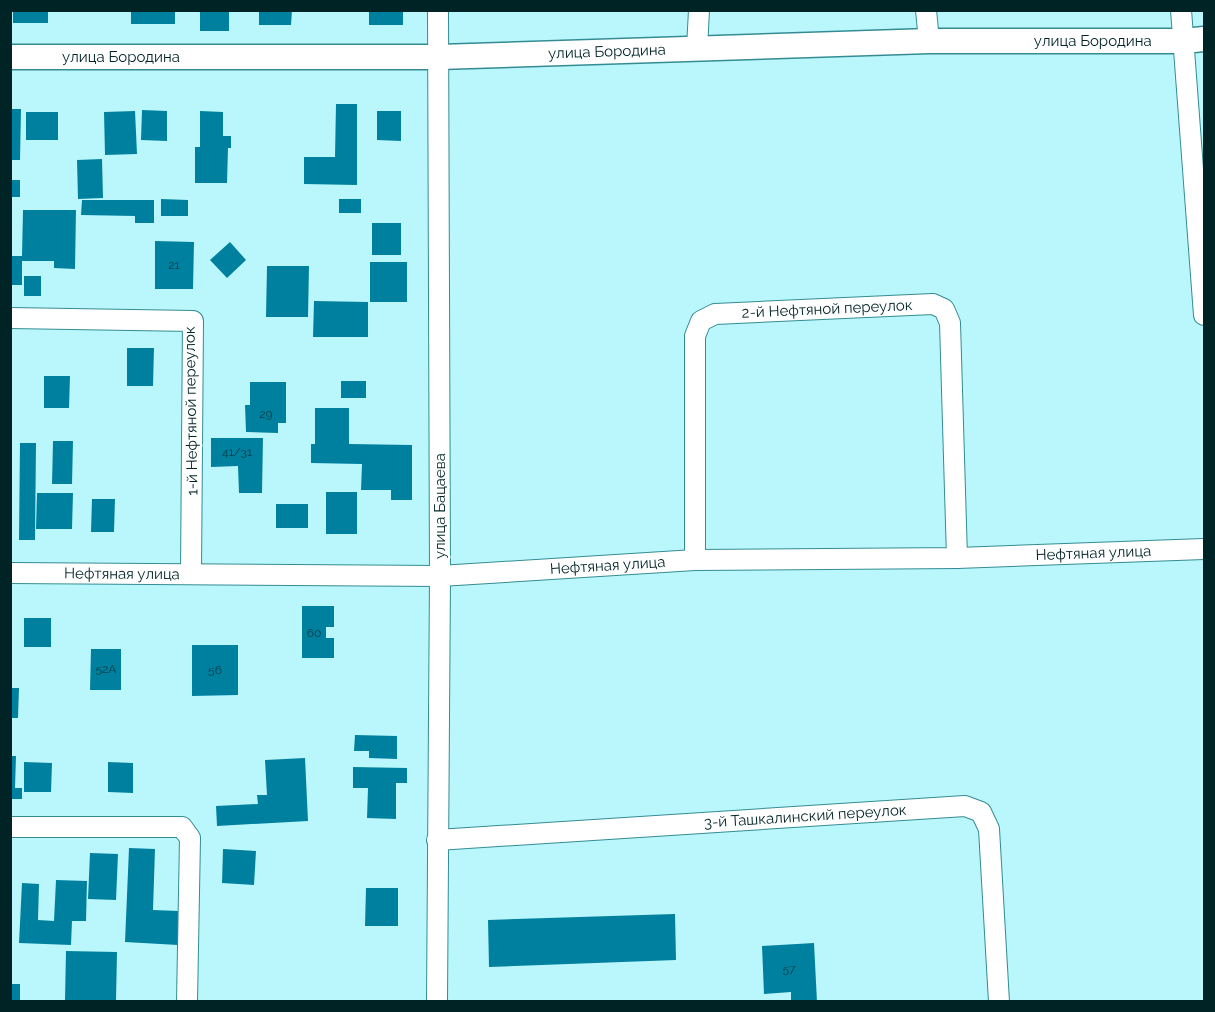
<svg xmlns="http://www.w3.org/2000/svg" width="1215" height="1012" font-family="Raleway,sans-serif">
	<style>
		.building { fill: #00809f }
		.lines { fill: none; stroke-linecap: round; stroke-linejoin: round }
		.minor-casing { stroke: #348c93; stroke-width: 22 }
		.tertiary-casing { stroke: #348c93; stroke-width: 27 }
		.minor { stroke: #fff; stroke-width: 20 }
		.tertiary { stroke: #fff; stroke-width: 24 }
		.labels { text-anchor: middle; stroke-width: 5; stroke-linejoin: round; paint-order: stroke }
		.number-label { font-size: 12px; fill: #003a44 }
		.street-label { font-size: 15px; fill: #002326; stroke: #fff }
	</style>
	<rect width="100%" height="100%" fill="#baf7fd"/>
	<path class="building" d="M13,10H48V23H13Z
		M131,10H175V24H131Z
		M200,10H229V31H200Z
		M259,10H292L291,25H259Z
		M369,10H403V25H369Z
		M336,104H357V185L304,184V157H335Z
		M10,109H21L20,160H10Z
		M142,110L167,111V141L141,140Z
		M135,111L137,154L105,155L104,112Z
		M200,111L223,112V136H231V148H228L227,183H195V147H200Z
		M377,111H401V141L377,140Z
		M26,112H58V140H26Z
		M102,159L103,198L78,199L77,160Z
		M10,180H20V197H10Z
		M161,199L188,200V216H161Z
		M339,199H361V213H339Z
		M82,200H154V223H135V216L81,215Z
		M23,210H76L75,269L54,268V261H22V285H10V256H22Z
		M372,223H401V255H372Z
		M155,241L194,242L193,289H155Z
		M230,242L246,260L227,278L210,260Z
		M370,262H407V302H370Z
		M267,266H309L308,317H266Z
		M24,276H41V296H24Z
		M314,301L368,302V337H313Z
		M127,348H154L153,386H127Z
		M44,376H70L69,408H44Z
		M341,381H366V398H341Z
		M250,382H286V423H278V433L246,432L245,405H250Z
		M315,408H349V444L412,445V500H391V490H361L362,464L311,463V444H315Z
		M211,438H263L262,493H239L238,466L211,467Z
		M53,441H73L72,484H52Z
		M20,443H36L35,540H19Z
		M326,492H357V534H326Z
		M37,493H73L72,529H36Z
		M92,499H115L114,532H91Z
		M276,504H308V528H276Z
		M302,606H334V627H326V638H334V658H302Z
		M24,618H51V647H24Z
		M192,645H238V695L192,696Z
		M91,649H121V690H90Z
		M10,688H19L18,718H10Z
		M355,735L397,736V759L369,758V751H354Z
		M10,756H16L15,788H22V799H10Z
		M305,758L308,821L217,826L216,806L258,804L257,795H267L265,760Z
		M24,762L52,763L51,792H24Z
		M108,762L133,763V793L108,792Z
		M353,767L407,768V783H396V819L367,818L368,788H353Z
		M129,848L155,849L153,910L179,911L178,945L125,942Z
		M223,849L256,851L254,885L222,883Z
		M90,853L118,854L116,900L88,899Z
		M56,880L87,881L86,921H72L71,945L19,943L22,883L39,884L38,920L54,921Z
		M366,888H398V926H365Z
		M675,914L676,960L489,967L488,920Z
		M814,943L817,1002H791V992L764,994L762,946Z
		M66,951L117,952L116,1001L65,1000Z
		M10,984H20V1002H10Z"/>
	<g class="lines">
		<defs>
			<g id="minor">
				<path d="M926,10L929,41"/>
				<path d="M1181,10L1204,315"/>
				<path d="M697,48L699,10"/>
				<path d="M10,318L193,321L191,573"/>
				<path id="s1" d="M695,560V336L701,321L715,314L933,304L944,309L950,323L957,558"/>
				<path id="s2" d="M10,573L440,576L695,560L957,558L1204,549"/>
				<path d="M10,827H182L190,838L187,1002"/>
				<path id="s3" d="M437,840L965,806L981,812L989,829L999,1002"/>
				<path d="M437,1002L440,576L438,10"/>
			</g>
			<g id="tertiary">
				<path id="s4" d="M10,57H439L929,41H1183L1204,39"/>
			</g>
		</defs>
		<use href="#minor" class="minor-casing"/>
		<use href="#tertiary" class="tertiary-casing"/>
		<use href="#minor" class="minor"/>
		<use href="#tertiary" class="tertiary"/>
	</g>
	<g class="labels">
		<g class="number-label">
			<text x="174" y="269">21</text>
			<text x="266" y="418">29</text>
			<text x="237" y="456">41/31</text>
			<text x="314" y="637">60</text>
			<text x="106" y="673">52А</text>
			<text x="215" y="674">56</text>
			<text x="789" y="973">57</text>
		</g>
		<g class="street-label">
			<text dy="5" stroke="none"><textPath href="#s4" startOffset="1083">улица Бородина</textPath></text>
			<text dy="5" stroke="none"><textPath href="#s4" startOffset="597">улица Бородина</textPath></text>
			<text dy="5" stroke="none"><textPath href="#s4" startOffset="111">улица Бородина</textPath></text>
			<text dy="5" stroke="none"><textPath href="#s1" startOffset="368">2-й Нефтяной переулок</textPath></text>
			<text transform="translate(191 411) rotate(-91)" y="5">1-й Нефтяной переулок</text>
			<text transform="translate(440 506) rotate(-90)" y="5">улица Бацаева</text>
			<text dy="5" stroke="none"><textPath href="#s2" startOffset="1084">Нефтяная улица</textPath></text>
			<text dy="5" stroke="none"><textPath href="#s2" startOffset="598">Нефтяная улица</textPath></text>
			<text dy="5" stroke="none"><textPath href="#s2" startOffset="112">Нефтяная улица</textPath></text>
			<text dy="5" stroke="none"><textPath href="#s3" startOffset="369">3-й Ташкалинский переулок</textPath></text>
		</g>
	</g>
	<rect width="1215" height="1012" fill="none" stroke="#002326" stroke-width="24"/>
</svg>
